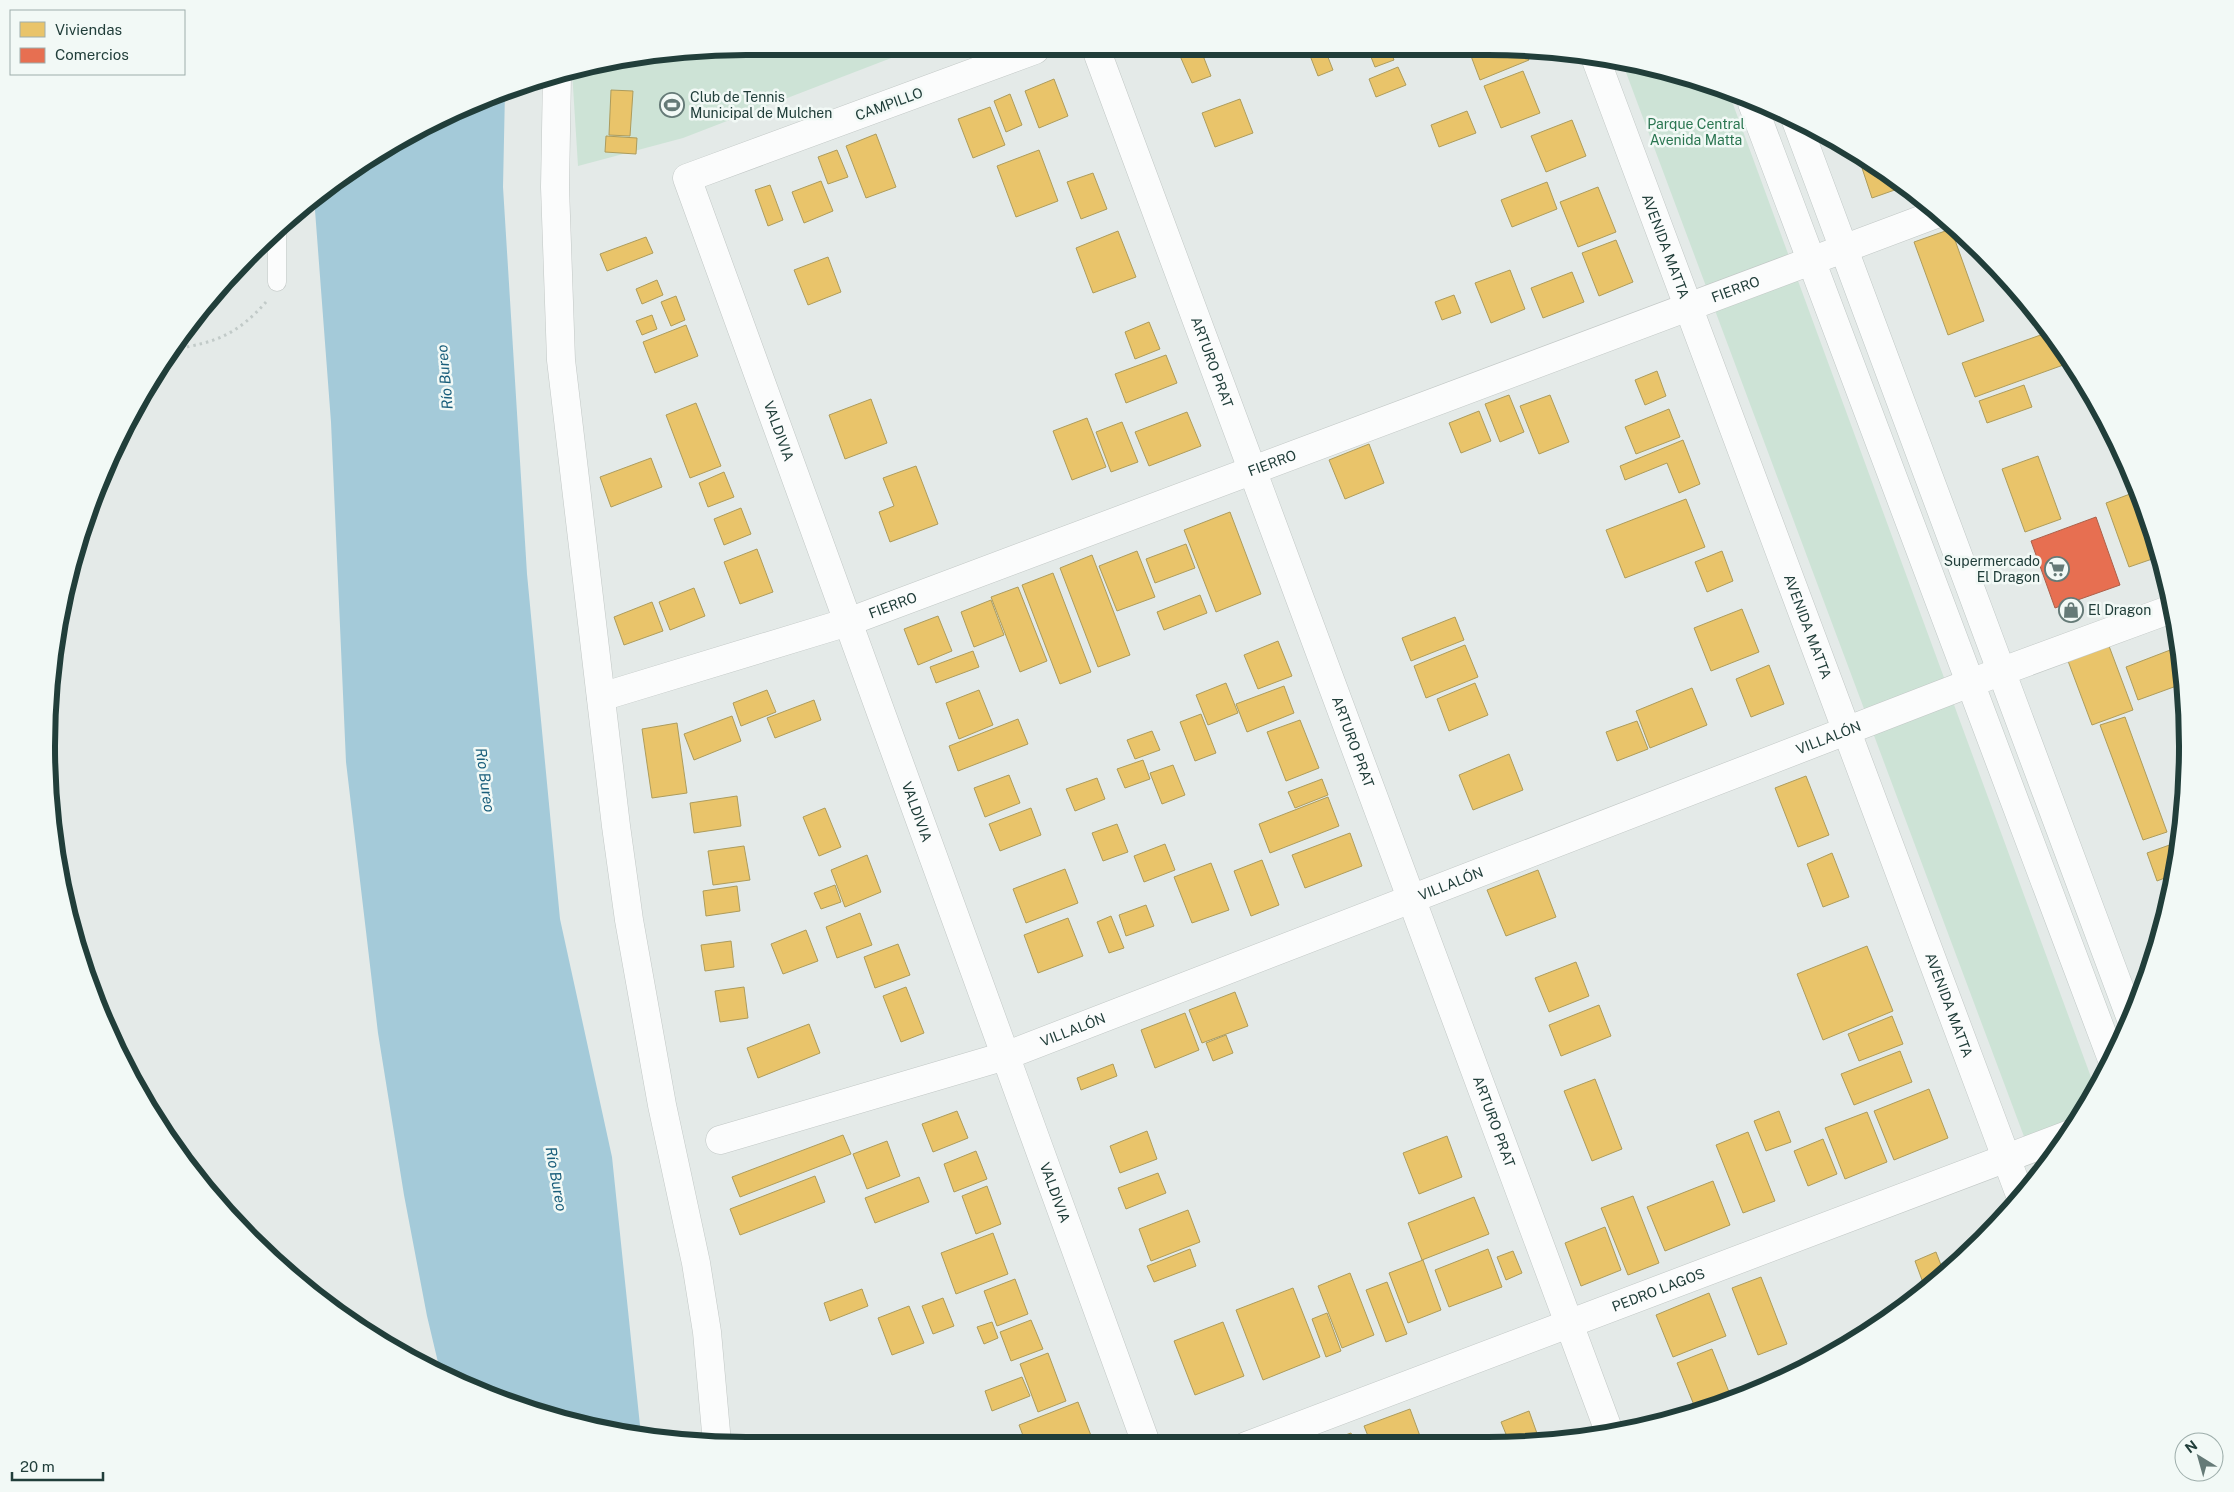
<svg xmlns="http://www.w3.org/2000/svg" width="2234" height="1492" font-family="'Public Sans',sans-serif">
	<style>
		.green { fill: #cde3d6 }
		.water { fill: #a4cad9 }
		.homes { fill: #e9c46a; stroke: #ad9c5c }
		.shops { fill: #e76f51; stroke: #ac604a }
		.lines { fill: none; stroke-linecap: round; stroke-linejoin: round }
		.service-casing { stroke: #c1c7c5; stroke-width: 19 }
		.minor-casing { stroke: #c1c7c5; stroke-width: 29 }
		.tertiary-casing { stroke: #c1c7c5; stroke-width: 29 }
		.secondary-casing { stroke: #bfc7c5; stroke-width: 29 }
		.path { stroke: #c1cac8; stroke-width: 3; stroke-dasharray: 2.5 4; stroke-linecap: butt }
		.service { stroke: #fbfcfc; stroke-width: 18 }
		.minor { stroke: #fbfcfc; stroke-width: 28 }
		.tertiary { stroke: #fbfcfc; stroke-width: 28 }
		.secondary { stroke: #fbfcfc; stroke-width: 28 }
		.labels { text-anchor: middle; stroke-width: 5; stroke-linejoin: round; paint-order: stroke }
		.poi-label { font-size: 14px; fill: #213e3a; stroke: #f2f9f6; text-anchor: start }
		.street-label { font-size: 14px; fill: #213e3a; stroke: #f2f9f6 }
		.park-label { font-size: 14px; fill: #2a7651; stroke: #f2f9f6 }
		.water-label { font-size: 15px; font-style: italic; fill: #195e7b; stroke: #f2f9f6 }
		.rim { fill: none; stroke: #213e3a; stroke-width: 6 }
	</style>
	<rect width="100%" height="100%" fill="#e4eae8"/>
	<path class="green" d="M912,50L683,138L578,166L572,71L654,52Z
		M1621,59L1730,96L2095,1088L2070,1135L2038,1174Z"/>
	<path class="water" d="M505,91L503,187L527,574L560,919L612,1157L641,1435L610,1432L441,1375L427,1316L404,1195L378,1033L346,762L331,422L314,197L357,164Z"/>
	<path class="homes" d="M1324,47L1333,70L1318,76L1307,48Z
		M1367,47H1389L1394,60L1375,67Z
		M1493,47L1524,50L1529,60L1480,80L1471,56Z
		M1200,48L1211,76L1192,83L1180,56Z
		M1398,67L1406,85L1376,97L1369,79Z
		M1523,71L1540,113L1501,128L1484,86Z
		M1054,79L1068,116L1039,128L1025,91Z
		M611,90L633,91L630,136L609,135Z
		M1010,94L1022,125L1006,132L994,101Z
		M1240,99L1253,133L1215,147L1202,113Z
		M990,107L1005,145L973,158L958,119Z
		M1467,111L1476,133L1439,147L1431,125Z
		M1572,120L1586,156L1546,172L1531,136Z
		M876,134L896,187L866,198L846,146Z
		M606,136L637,138L636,154L605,152Z
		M837,150L848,177L828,184L818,157Z
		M1039,150L1058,201L1016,217L997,166Z
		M1858,156L1906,186L1872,198Z
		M1093,173L1107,209L1081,219L1067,182Z
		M821,181L833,211L804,223L792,192Z
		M1547,182L1557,209L1512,227L1501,200Z
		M770,185L783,220L768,226L755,190Z
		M1598,187L1616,232L1578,247L1560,202Z
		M1951,229L1984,321L1948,335L1914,242Z
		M1118,231L1136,277L1093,293L1076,248Z
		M646,237L653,253L607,271L600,254Z
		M1616,240L1633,282L1599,296L1582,253Z
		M828,257L841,292L808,305L794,270Z
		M1510,270L1525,309L1491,323L1475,283Z
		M1572,272L1584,302L1543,318L1531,288Z
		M657,280L663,295L642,304L636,289Z
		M1454,295L1461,313L1442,320L1435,302Z
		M676,296L685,320L671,326L661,302Z
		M652,315L657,329L642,335L636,321Z
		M1149,322L1160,349L1135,359L1125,332Z
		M686,325L698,356L655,373L643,342Z
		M2049,332L2059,344L2066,364L1975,397L1962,363Z
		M1166,355L1177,383L1126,403L1115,374Z
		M1657,371L1666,396L1645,405L1635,380Z
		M2024,385L2032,407L1987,423L1979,401Z
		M1509,395L1524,432L1500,442L1485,404Z
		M1550,395L1569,442L1539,454L1520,406Z
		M871,399L887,443L845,459L829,415Z
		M696,403L721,466L690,478L666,415Z
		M1669,409L1680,437L1636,454L1625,427Z
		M1479,411L1491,441L1461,453L1449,423Z
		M1187,412L1201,446L1149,466L1135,432Z
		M1087,418L1106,467L1072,480L1053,431Z
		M1122,422L1138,462L1111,472L1096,432Z
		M1683,440L1700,484L1679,493L1667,463L1625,480L1620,466Z
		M1369,444L1384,483L1345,499L1329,460Z
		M2038,456L2061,519L2025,532L2002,469Z
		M651,458L662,487L611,507L600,477Z
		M916,466L938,524L890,542L879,512L894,506L883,478Z
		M724,472L734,497L708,507L699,483Z
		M2138,491L2158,557L2129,567L2106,503Z
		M1686,499L1705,547L1625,578L1606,530Z
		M741,508L751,534L724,545L714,519Z
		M1230,512L1261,594L1216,612L1184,530Z
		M1186,544L1195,568L1155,583L1146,559Z
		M757,549L773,592L740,604L724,562Z
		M1137,551L1155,597L1117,611L1099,566Z
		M1722,551L1733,581L1707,592L1695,562Z
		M1092,555L1130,655L1098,667L1060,568Z
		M1053,573L1091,672L1060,684L1022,585Z
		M1018,587L1047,661L1020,672L991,597Z
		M694,588L705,616L670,630L659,602Z
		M1200,595L1207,613L1164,630L1157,612Z
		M991,600L1004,635L974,647L961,612Z
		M652,602L663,631L624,645L614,617Z
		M1742,609L1759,652L1711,671L1694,628Z
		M938,616L952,651L918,665L904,629Z
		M1455,617L1464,640L1411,661L1402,638Z
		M2106,638L2133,710L2092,725L2065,653Z
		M1278,641L1292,676L1258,689L1244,655Z
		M1465,645L1478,677L1426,698L1414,666Z
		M2178,647L2182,684L2138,700L2126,667Z
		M973,651L979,667L936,683L930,667Z
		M1769,665L1784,704L1751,717L1736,679Z
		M1226,683L1238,713L1208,725L1196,695Z
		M1475,683L1488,715L1449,731L1437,699Z
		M1284,686L1294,713L1247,732L1236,704Z
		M1692,688L1707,725L1650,748L1636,711Z
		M767,690L776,712L741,726L733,703Z
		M979,690L993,725L959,739L946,703Z
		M814,700L821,720L775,738L767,718Z
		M1201,714L1216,753L1195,761L1180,722Z
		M732,716L741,741L694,760L684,734Z
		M2125,717L2167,832L2143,840L2100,725Z
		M1018,719L1028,744L958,771L949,746Z
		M1300,720L1319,768L1286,781L1267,732Z
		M1637,721L1648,749L1617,761L1606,732Z
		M677,723L687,793L652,798L642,729Z
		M1152,731L1160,750L1135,759L1127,740Z
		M1509,754L1523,790L1473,810L1459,775Z
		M1143,760L1150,779L1125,788L1117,769Z
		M1173,765L1185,795L1162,804L1150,773Z
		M1009,775L1020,803L985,817L974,788Z
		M1806,776L1829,835L1798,847L1775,788Z
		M1097,778L1105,799L1075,811L1066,789Z
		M1322,779L1328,795L1295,808L1288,792Z
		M737,796L741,826L694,833L690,803Z
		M1328,797L1339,826L1270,853L1259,824Z
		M825,808L841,847L819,856L803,817Z
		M1031,808L1041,835L1000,851L989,824Z
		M1117,824L1128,852L1103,861L1092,833Z
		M1350,833L1362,866L1305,888L1292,855Z
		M2178,842L2175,874L2157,881L2147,853Z
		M1165,844L1175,870L1144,882L1134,856Z
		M744,846L750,880L713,885L708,851Z
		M1832,853L1849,897L1823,907L1807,864Z
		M867,855L881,892L845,907L831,870Z
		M1262,860L1279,905L1251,916L1234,871Z
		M1211,863L1229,910L1192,923L1174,877Z
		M1065,869L1078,903L1026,923L1013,889Z
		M1538,870L1556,917L1506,936L1487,890Z
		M835,885L841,902L821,909L814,893Z
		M737,886L740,911L706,916L703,891Z
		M1146,905L1154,926L1126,936L1119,915Z
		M860,913L872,945L837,958L826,927Z
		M1111,916L1124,948L1109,953L1097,922Z
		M1068,918L1083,956L1038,973L1024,935Z
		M806,930L818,961L783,974L771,944Z
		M731,941L734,967L705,971L701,945Z
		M898,944L910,975L875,988L864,957Z
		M1867,946L1893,1011L1823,1040L1797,974Z
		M1576,962L1589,996L1549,1012L1535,978Z
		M744,987L748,1018L720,1022L715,991Z
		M906,987L924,1033L901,1042L883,996Z
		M1235,992L1248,1026L1202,1043L1189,1010Z
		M1599,1005L1611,1036L1561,1056L1549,1025Z
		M1185,1013L1199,1050L1155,1068L1141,1030Z
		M1892,1016L1903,1044L1859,1061L1848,1034Z
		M809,1024L820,1053L758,1078L747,1048Z
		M1226,1035L1233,1053L1213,1061L1206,1043Z
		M1900,1051L1912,1082L1854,1105L1841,1074Z
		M1113,1064L1117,1076L1081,1090L1077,1078Z
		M1595,1079L1622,1149L1592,1161L1564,1091Z
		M1929,1089L1948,1138L1894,1160L1874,1111Z
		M957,1111L968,1138L933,1152L922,1124Z
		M1779,1111L1791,1142L1766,1151L1754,1121Z
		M1867,1112L1887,1162L1845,1179L1825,1128Z
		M1147,1131L1157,1159L1120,1173L1110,1146Z
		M1748,1132L1775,1201L1743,1213L1716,1145Z
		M843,1135L851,1154L740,1197L732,1177Z
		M1447,1136L1462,1177L1419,1194L1403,1153Z
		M1823,1139L1837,1174L1808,1186L1794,1151Z
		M887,1141L900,1176L867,1189L853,1154Z
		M976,1151L987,1179L954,1192L944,1164Z
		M1158,1173L1166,1193L1126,1209L1118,1188Z
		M815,1176L825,1202L740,1235L730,1209Z
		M919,1177L929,1202L875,1223L865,1198Z
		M1713,1181L1730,1225L1665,1251L1647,1207Z
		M987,1186L1001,1224L976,1234L962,1196Z
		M1633,1196L1659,1263L1628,1275L1601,1208Z
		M1474,1197L1489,1234L1422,1260L1408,1223Z
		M1188,1210L1200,1242L1151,1261L1139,1229Z
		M1605,1227L1621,1270L1581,1286L1565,1243Z
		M993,1233L1008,1274L956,1294L941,1253Z
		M1190,1249L1196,1266L1154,1282L1147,1266Z
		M1488,1249L1502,1287L1449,1307L1435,1270Z
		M1513,1251L1522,1273L1506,1280L1497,1257Z
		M1936,1252L1944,1273L1925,1288L1915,1261Z
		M1423,1260L1441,1310L1408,1323L1389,1273Z
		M1350,1273L1374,1335L1342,1348L1318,1286Z
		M1761,1277L1787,1344L1758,1355L1732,1288Z
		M1015,1279L1028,1314L997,1326L984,1291Z
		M1387,1282L1407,1334L1386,1342L1366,1290Z
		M1293,1288L1320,1357L1263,1380L1236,1310Z
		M862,1289L868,1306L830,1321L824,1303Z
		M1709,1293L1726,1336L1673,1357L1656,1315Z
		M943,1298L954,1326L933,1334L922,1306Z
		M909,1306L924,1343L892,1355L878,1318Z
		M1327,1313L1341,1351L1326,1357L1312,1319Z
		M1031,1320L1043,1349L1011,1361L1000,1332Z
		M992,1322L998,1338L984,1344L977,1327Z
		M1223,1322L1244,1376L1195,1395L1174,1341Z
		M1712,1349L1731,1397L1696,1410L1677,1363Z
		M1048,1353L1066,1401L1038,1412L1020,1364Z
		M1022,1377L1030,1396L992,1411L985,1391Z
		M1078,1402L1095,1446H1027L1019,1425Z
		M1410,1409L1420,1436L1394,1446H1372L1364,1426Z
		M1529,1411L1539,1439L1510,1444L1501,1422Z
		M1351,1433L1356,1446H1324L1323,1443Z"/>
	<path class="shops" d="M2096,517L2120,585L2055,608L2031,541Z"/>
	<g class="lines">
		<defs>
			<path id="service" d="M277,228V282"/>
			<g id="minor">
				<path id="s1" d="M1096,49L1610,1434"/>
				<path id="s2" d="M1035,50L687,178L1147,1446"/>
				<path id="s3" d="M1595,57L2020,1195"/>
				<path d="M557,75L555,187L561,360L616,826L629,920L662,1105L696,1263L707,1332L717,1443"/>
				<path id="s4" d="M601,697L848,622L1939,213"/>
				<path id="s5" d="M720,1140L1005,1056L1970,683"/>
				<path id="s6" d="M1246,1446L2070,1134"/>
			</g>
			<path id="tertiary" d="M1970,683L2174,608"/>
			<path id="secondary" d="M1752,103L2111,1057
				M1795,118L2131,1019"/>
		</defs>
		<use href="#service" class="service-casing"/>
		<use href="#minor" class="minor-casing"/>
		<use href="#tertiary" class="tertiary-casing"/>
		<use href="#secondary" class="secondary-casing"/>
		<path class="path" d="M174,349C215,343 238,334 266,302"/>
		<use href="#service" class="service"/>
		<use href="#minor" class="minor"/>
		<use href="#tertiary" class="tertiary"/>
		<use href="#secondary" class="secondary"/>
	</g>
	<defs>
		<symbol id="stadium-ring" viewBox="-11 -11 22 22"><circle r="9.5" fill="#f2f9f6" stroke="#657a77" stroke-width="1.5"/><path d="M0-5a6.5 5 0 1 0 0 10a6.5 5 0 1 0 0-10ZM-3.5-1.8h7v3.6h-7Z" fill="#657a77"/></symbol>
		<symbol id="supermarket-ring" viewBox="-11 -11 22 22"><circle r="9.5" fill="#f2f9f6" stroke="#657a77" stroke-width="1.5"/><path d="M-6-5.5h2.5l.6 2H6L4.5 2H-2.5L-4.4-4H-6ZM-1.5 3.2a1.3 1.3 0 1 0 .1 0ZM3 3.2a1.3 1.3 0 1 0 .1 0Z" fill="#657a77"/></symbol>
		<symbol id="shop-ring" viewBox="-11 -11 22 22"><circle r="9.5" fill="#f2f9f6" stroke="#657a77" stroke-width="1.5"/><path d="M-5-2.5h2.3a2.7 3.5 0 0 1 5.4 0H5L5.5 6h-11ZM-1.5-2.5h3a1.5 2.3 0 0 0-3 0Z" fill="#657a77"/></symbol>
	</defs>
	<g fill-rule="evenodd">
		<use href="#stadium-ring" x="658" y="91" width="28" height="28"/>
		<use href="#supermarket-ring" x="2043" y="555" width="28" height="28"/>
		<use href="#shop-ring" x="2057" y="596" width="28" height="28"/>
	</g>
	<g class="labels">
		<g class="poi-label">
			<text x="690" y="102">Club de Tennis<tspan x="690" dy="16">Municipal de Mulchen</tspan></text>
			<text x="2040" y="566" text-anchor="end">Supermercado<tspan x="2040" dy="16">El Dragon</tspan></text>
			<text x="2088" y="615">El Dragon</text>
		</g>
		<g class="street-label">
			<text transform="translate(889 104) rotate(-20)" y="5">CAMPILLO</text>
			<text dy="5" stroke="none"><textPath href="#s3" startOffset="202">AVENIDA MATTA</textPath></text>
			<text dy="5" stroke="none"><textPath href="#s4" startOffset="1206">FIERRO</textPath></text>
			<text dy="5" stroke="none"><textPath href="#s1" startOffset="334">ARTURO PRAT</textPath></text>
			<text dy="5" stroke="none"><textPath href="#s2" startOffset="640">VALDIVIA</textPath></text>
			<text dy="5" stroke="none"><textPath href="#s4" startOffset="711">FIERRO</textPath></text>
			<text dy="5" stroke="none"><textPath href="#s4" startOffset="306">FIERRO</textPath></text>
			<text dy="5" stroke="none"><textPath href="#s3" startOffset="608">AVENIDA MATTA</textPath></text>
			<text dy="5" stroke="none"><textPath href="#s5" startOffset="1180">VILLALÓN</textPath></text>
			<text dy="5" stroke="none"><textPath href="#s1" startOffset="739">ARTURO PRAT</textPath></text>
			<text dy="5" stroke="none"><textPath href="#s2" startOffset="1045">VALDIVIA</textPath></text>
			<text dy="5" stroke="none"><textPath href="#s5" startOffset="775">VILLALÓN</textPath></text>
			<text dy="5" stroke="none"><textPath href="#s3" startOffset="1012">AVENIDA MATTA</textPath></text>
			<text dy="5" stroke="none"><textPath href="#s5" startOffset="370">VILLALÓN</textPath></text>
			<text dy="5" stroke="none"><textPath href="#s1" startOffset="1144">ARTURO PRAT</textPath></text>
			<text dy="5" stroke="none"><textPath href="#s2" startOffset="1450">VALDIVIA</textPath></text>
			<text dy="5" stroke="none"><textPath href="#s6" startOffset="441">PEDRO LAGOS</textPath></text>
		</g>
		<g class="park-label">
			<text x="1696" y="129">Parque Central<tspan x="1696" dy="16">Avenida Matta</tspan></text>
		</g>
		<g class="water-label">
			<text transform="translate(445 377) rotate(-95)" y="5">Río Bureo</text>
			<text transform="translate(485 780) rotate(82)" y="5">Río Bureo</text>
			<text transform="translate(556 1179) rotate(80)" y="5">Río Bureo</text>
		</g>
	</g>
	<path d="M0 0H2234V1492H0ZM746 55H1488A691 691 0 0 1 2179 746V746A691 691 0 0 1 1488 1437H746A691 691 0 0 1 55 746V746A691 691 0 0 1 746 55Z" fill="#f2f9f6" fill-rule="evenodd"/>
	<path class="rim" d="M746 55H1488A691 691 0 0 1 2179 746V746A691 691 0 0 1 1488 1437H746A691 691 0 0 1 55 746V746A691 691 0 0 1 746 55Z"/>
	<rect x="10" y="10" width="175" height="65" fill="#f2f9f6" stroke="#9eaeab"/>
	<rect x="20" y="22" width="25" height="15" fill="#e9c46a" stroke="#9eaeab"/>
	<text x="55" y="35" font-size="15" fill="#213e3a">Viviendas</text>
	<rect x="20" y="48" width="25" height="15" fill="#e76f51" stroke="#9eaeab"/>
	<text x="55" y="60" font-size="15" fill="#213e3a">Comercios</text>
	<g transform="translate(2199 1457) rotate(323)"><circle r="24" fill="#f2f9f6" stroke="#9eaeab"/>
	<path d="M0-4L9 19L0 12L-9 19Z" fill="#657a77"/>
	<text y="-8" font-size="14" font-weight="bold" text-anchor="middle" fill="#213e3a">N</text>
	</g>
	<path d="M12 1472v8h91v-8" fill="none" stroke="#213e3a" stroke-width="2.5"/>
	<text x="20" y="1472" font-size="15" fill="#213e3a" stroke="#f2f9f6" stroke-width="4" paint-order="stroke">20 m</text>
</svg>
